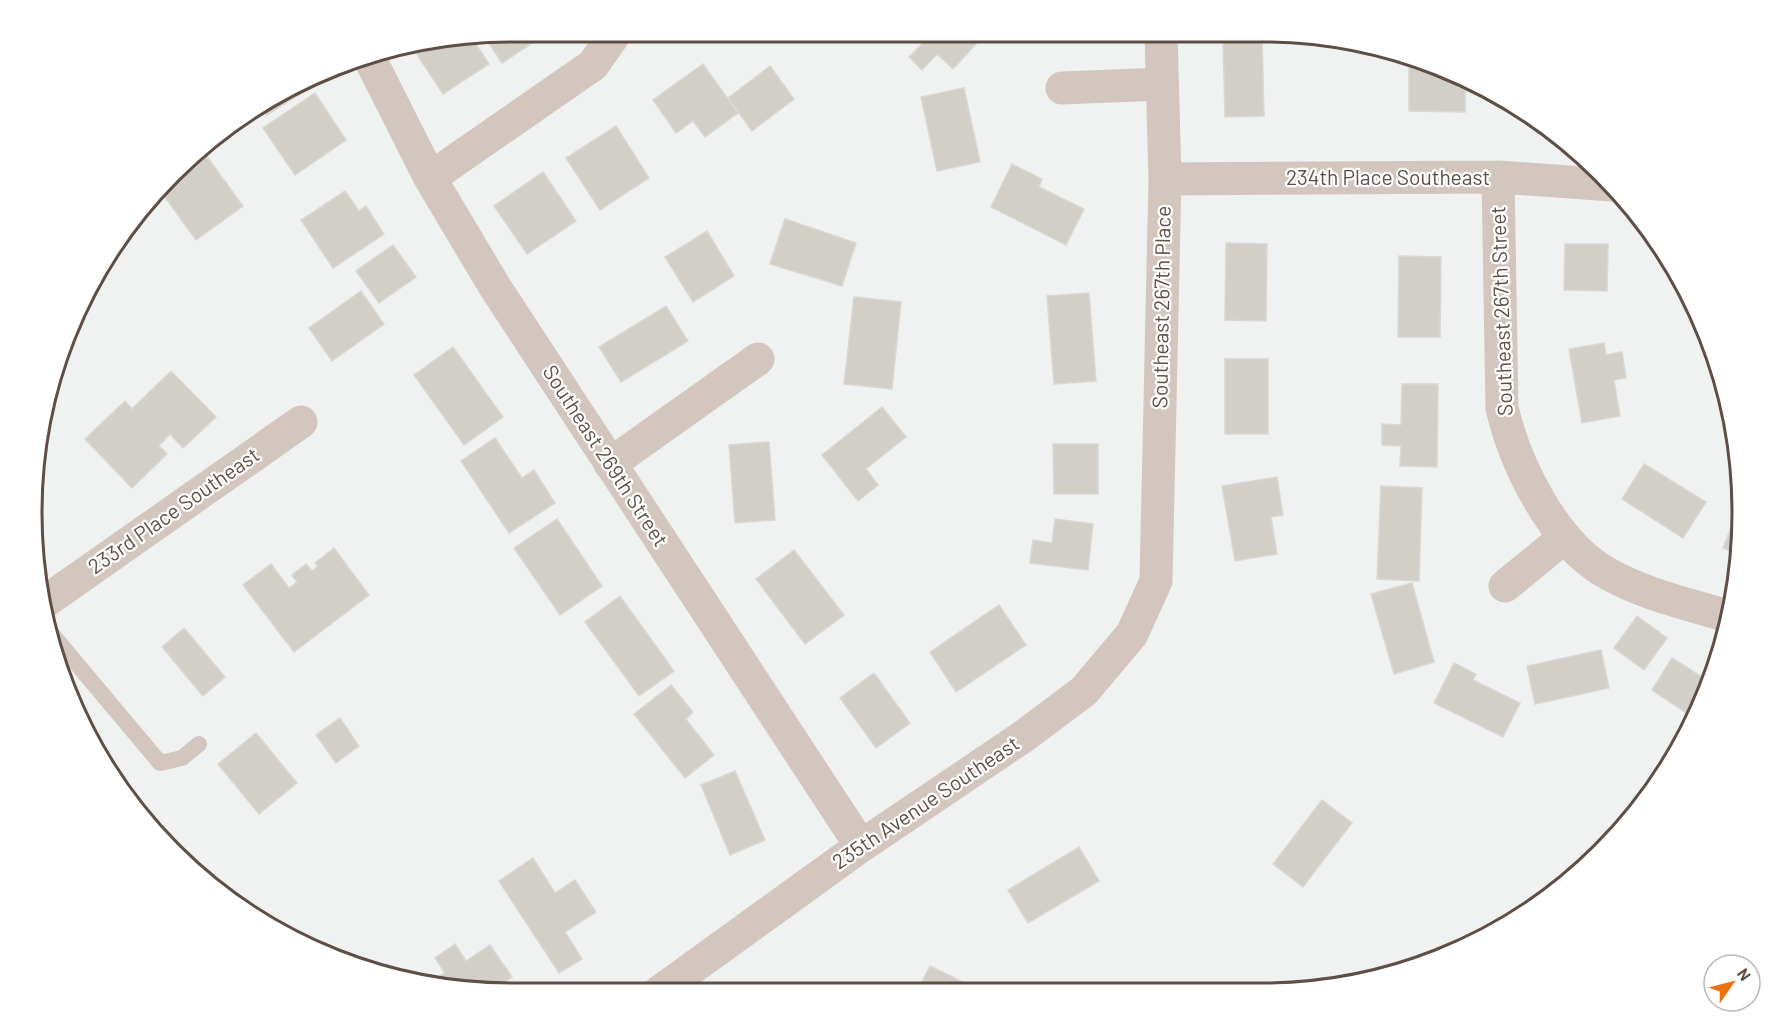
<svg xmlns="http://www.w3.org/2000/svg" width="1774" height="1025" font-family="Barlow,sans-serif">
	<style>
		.building { fill: #d2cec8; stroke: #dbd7d2; stroke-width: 1.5 }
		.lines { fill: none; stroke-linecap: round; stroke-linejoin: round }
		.lane { stroke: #d2c6bf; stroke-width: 16 }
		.street { stroke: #d2c6bf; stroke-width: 33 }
		.labels { text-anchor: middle; stroke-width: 4.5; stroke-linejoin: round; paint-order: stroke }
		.street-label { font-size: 21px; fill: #5d4e46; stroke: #fff }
		.rim { fill: none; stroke: #5d4e46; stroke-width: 3 }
	</style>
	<rect width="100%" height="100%" fill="#eff2f1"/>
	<path class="building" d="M512,32H531L537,40L502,63L484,36Z
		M924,32H987L953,69L937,54L922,70L909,57L924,42L919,38Z
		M472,38L489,64L443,94L416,53L428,45Z
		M1223,40H1262L1264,116L1225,117Z
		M1409,56L1416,57L1447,72V74L1465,81V112L1409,111Z
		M703,64L738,113L705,137L693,121L676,133L653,100Z
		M770,66L794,99L752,131L728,98Z
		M317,79L319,82L267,115L262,108Z
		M964,88L980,162L937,171L921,97Z
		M315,93L346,140L295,175L263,128Z
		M616,126L649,178L600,210L566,158Z
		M203,151L243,206L196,240L162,193L195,157Z
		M1012,164L1042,179L1039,187L1084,209L1066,245L991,207Z
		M543,172L576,221L527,254L494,206Z
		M345,191L359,211L366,206L384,234L333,268L301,220Z
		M785,219L856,243L842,286L770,264Z
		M707,231L734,276L693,302L665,257Z
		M1226,243L1267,244L1266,321L1225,320Z
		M1565,244H1608L1607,291L1564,290Z
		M393,245L416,277L379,303L356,271Z
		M1399,256L1441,257L1440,337H1398Z
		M361,291L384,324L332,361L309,328Z
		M1089,293L1096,381L1054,384L1047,296Z
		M854,297L901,302L892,389L844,384Z
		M666,306L688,341L621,382L599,347Z
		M1604,343L1606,355L1622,352L1626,378L1614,380L1620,416L1582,423L1569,349Z
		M453,347L503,417L464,445L414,375Z
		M1225,359H1268V434H1225Z
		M171,371L216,417L183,448L170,434L159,446L167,454L132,488L85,439L125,401L132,409Z
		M1402,384H1438L1437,467L1400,466L1401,446L1382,445V424L1401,425Z
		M882,407L906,437L866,469L878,485L858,501L822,455Z
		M495,438L522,478L534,470L555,503L509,533L461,461Z
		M769,442L775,520L735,523L729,445Z
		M1053,444H1098V494H1054Z
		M1644,464L1706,502L1683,538L1622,499Z
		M1277,477L1283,515L1271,517L1277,554L1235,561L1222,486Z
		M1381,486L1422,488L1419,581L1377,579Z
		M1737,513L1742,515L1738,554L1723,548Z
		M557,519L602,586L560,615L514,548Z
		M1055,519L1093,524L1088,570L1030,563L1033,540L1052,543Z
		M334,548L369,595L294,652L243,585L271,564L289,588L297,582L292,575L306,564L312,571L318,566L315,563Z
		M794,550L844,615L805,644L756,579Z
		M1412,583L1434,662L1394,674L1371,594Z
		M620,596L674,671L639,696L585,622Z
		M999,605L1026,645L956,692L930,652Z
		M1637,616L1667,638L1644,670L1614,648Z
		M184,628L225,677L203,696L162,647Z
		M1601,650L1609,688L1535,704L1527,666Z
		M1672,658L1710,682L1706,696L1694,718L1652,690Z
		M1454,663L1476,674L1473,680L1520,703L1503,737L1434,703Z
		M874,673L910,723L876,748L840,698Z
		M671,685L693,712L686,719L714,755L685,778L634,714Z
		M340,718L359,746L336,763L316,735Z
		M256,733L297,783L259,814L218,764Z
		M735,771L765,840L730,855L701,785Z
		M1322,800L1352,823L1303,887L1273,864Z
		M1079,847L1099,881L1028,923L1008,890Z
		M533,858L555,893L575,880L596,912L565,932L582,959L559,973L499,881Z
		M455,944L466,961L490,945L512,977L488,992L431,982L445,973L435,958Z
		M387,964L394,975L376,972Z
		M930,966L971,986L968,992H917Z"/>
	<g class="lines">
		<path class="lane" d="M51,633L160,763L182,758L199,744"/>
		<path class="street" d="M368,55L430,178L495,287L861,846
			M1062,88L1162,84
			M1498,177L1502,408C1515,464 1553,542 1605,572C1642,594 1689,604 1730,617
			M430,178L593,65L616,32
			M1165,179L1498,177L1612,185
			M610,464L758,359
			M1505,586L1565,537
			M46,601L301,422
			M659,992L861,846L1024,736L1084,691L1132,634L1156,581L1165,179L1161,32"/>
	</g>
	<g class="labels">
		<g class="street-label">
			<text x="1388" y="185">234th Place Southeast</text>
			<text transform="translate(1162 307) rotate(-89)" y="7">Southeast 267th Place</text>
			<text transform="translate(1502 311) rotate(-92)" y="7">Southeast 267th Street</text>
			<text transform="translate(605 456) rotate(57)" y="7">Southeast 269th Street</text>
			<text transform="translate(174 511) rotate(-35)" y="7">233rd Place Southeast</text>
			<text transform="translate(926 803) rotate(-34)" y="7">235th Avenue Southeast</text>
		</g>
	</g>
	<path d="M0 0H1774V1025H0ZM512 42H1262A470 470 0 0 1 1732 512V513A470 470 0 0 1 1262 983H512A470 470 0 0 1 42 513V512A470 470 0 0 1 512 42Z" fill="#fff" fill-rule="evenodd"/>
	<path class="rim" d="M512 42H1262A470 470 0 0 1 1732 512V513A470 470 0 0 1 1262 983H512A470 470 0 0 1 42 513V512A470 470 0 0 1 512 42Z"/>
	<g transform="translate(1732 983) rotate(55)"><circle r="28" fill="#ffffff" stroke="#beb8b5" stroke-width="1.5"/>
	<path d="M0-4.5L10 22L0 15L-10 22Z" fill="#eb7210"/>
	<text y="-9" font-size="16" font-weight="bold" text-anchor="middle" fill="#5d4e46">N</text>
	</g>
</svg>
